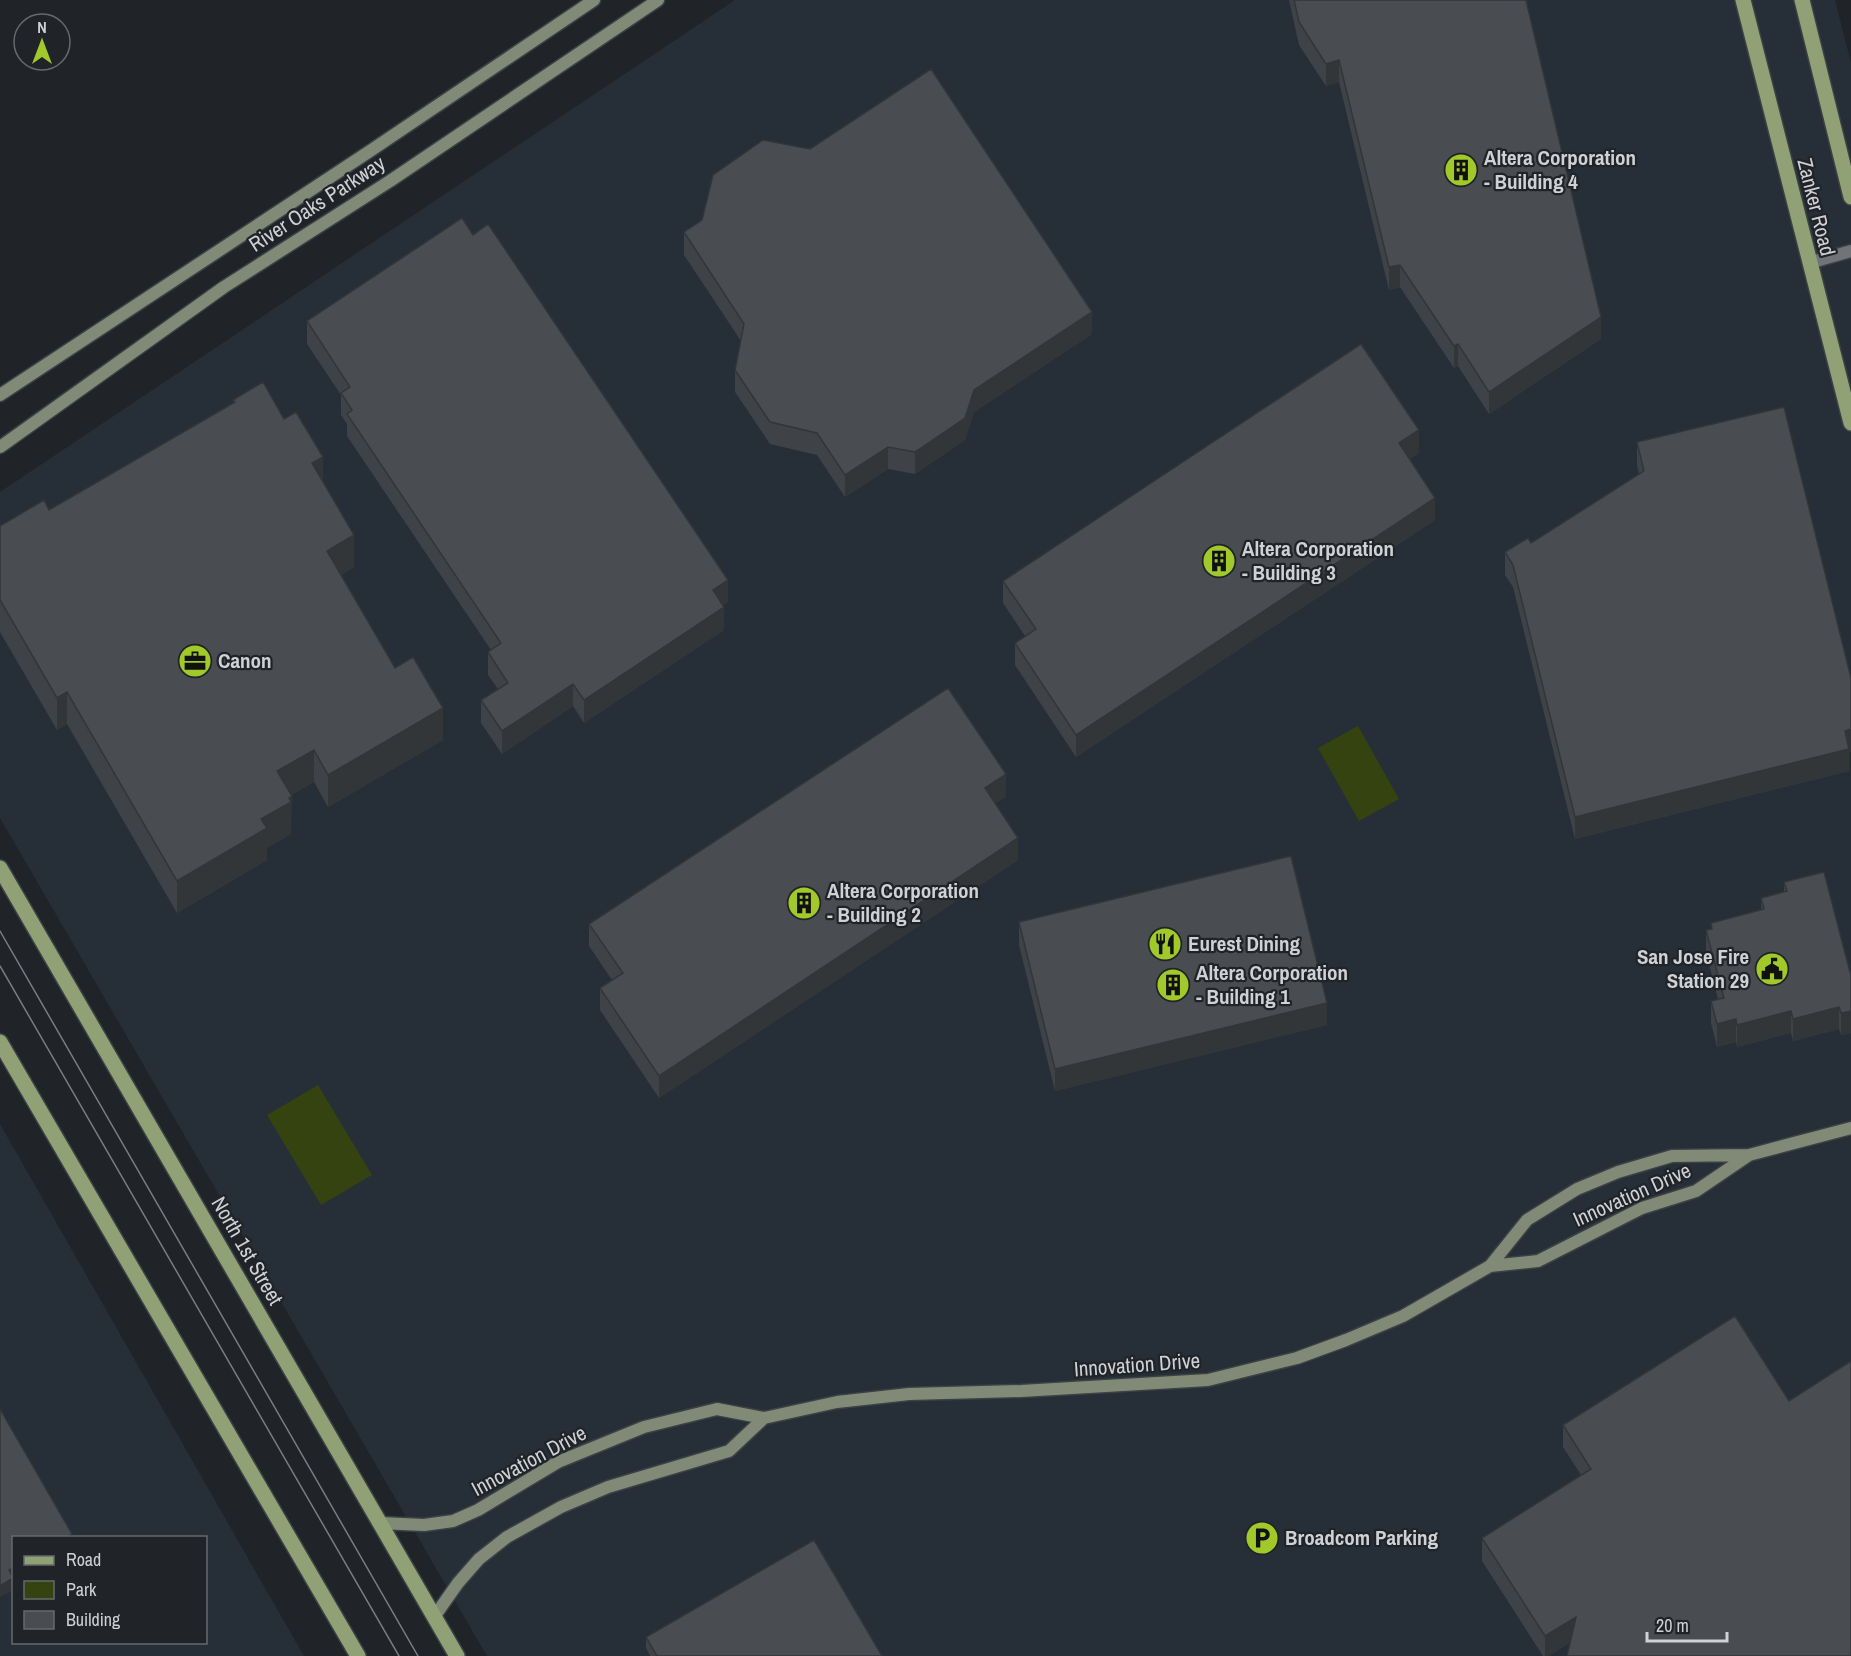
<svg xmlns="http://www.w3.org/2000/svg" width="1851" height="1656" font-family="'Archivo Narrow',sans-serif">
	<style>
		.built { fill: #262f37; fill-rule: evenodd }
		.green { fill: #354310 }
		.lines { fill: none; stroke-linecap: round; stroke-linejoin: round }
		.street-casing { stroke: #3d4044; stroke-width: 15 }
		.secondary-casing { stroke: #3d4044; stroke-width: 15 }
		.primary-casing { stroke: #3d4044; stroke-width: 18 }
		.street { stroke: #707479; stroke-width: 12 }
		.secondary { stroke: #808a77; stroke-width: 12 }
		.primary { stroke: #90a175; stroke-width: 15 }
		.tram { stroke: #7a7d80; stroke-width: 1.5 }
		.wall { fill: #3f4246 }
		.shaded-wall { fill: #333639 }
		.building { fill: #494d51; stroke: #333639; stroke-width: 1.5 }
		.labels { text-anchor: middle; stroke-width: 4.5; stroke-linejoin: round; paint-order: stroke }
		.poi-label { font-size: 21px; font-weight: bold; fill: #cfd1d4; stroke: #202428; text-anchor: start }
		.street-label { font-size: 21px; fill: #cfd1d4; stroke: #202428 }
	</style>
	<rect width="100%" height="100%" fill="#202428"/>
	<path class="built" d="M735,0H1835L1851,63V1656H487L0,818V492Z
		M0,1124L265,1588L304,1656H0ZM14,1538H206V1642H14Z"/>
	<path class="green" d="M1358,726L1399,799L1359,821L1318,748Z
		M318,1085L372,1175L321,1205L267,1115Z"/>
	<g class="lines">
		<defs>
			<path id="street" d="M1809,263L1851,251"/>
			<path id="secondary" d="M0,395L370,151L594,0
				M0,447L224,287L390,181L658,0
				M1490,1266L1538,1261L1642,1208L1696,1191L1749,1155
				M380,1523L424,1525L453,1521L478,1510L558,1462L644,1427L717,1409L764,1418L837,1402L909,1394L1021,1391L1208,1380L1297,1358L1346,1340L1403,1316L1490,1266L1527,1220L1577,1189L1618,1172L1672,1156L1749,1155L1851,1128
				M434,1617L458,1583L479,1559L507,1537L561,1507L608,1487L729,1451L764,1418"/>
			<path id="primary" d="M1743,0L1851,423
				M1802,0L1851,197
				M0,868L457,1656
				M0,1042L358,1656"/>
		</defs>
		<use href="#street" class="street-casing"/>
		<use href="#secondary" class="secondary-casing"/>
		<use href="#primary" class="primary-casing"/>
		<use href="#street" class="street"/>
		<use href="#secondary" class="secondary"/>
		<use href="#primary" class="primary"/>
		<path class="tram" d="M0,931L418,1656
			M0,966L399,1656"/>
	</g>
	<path class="wall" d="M1289,0H1526L1601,339L1489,414L1458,366L1454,368L1400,287L1389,290L1339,82L1326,86L1299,45Z
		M684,232L1092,334L974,412L965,440L915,474L888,469L845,497L817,455L770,444L735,392V370L741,341L684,255Z
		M307,321L728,602L723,605L724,630L584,723L573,706L502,754L481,723V700L498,689L488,675V652L491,650L347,436V424L341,415V395L307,344Z
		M233,400L284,419L323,481L354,567L341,575L395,668L443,740L328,807L314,782L291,795V834L267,848V860L177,913L67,724L57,730L0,632V526L49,510L233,403Z
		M1637,442L1851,678V752H1849V771L1575,839L1513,587L1505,575V552L1531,543L1639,474L1637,465Z
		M1419,453L1409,459L1435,520L1076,757L1015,665V643L1025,636L1003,603V581Z
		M1006,797L995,803L1018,860L659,1098L600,1010V988L612,980L589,946V924Z
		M1784,882L1851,976V1033L1841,1035L1839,1029L1793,1041L1791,1033L1737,1047L1736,1042L1717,1047L1711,1023V1001L1718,999L1706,953V930L1711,929V923L1761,910V898L1784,892Z
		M1019,922L1327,1025L1055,1091L1019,945Z
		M1735,1316L1549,1656H1543L1482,1561V1538L1581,1475L1563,1447V1425Z
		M646,1637L882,1656H650L646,1648Z"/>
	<path class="shaded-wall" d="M1339,60V82L1326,86V64Z
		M1400,265V287L1389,290V267Z
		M1092,312V334L974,412L965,440L915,474V452L974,390Z
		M1601,317V339L1489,414V392Z
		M1458,344V366L1454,368V346Z
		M1419,430V453L1399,466V443Z
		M888,447V469L845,497V475Z
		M323,457V489L312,463Z
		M1435,498V520L1076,757V735Z
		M354,535V567L327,583V551Z
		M728,580V602L713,612V590Z
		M724,607V630L584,723V700Z
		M573,684V706L502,754V731Z
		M67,692V724L57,730V698Z
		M443,708V740L328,807V775Z
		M1851,729V752H1849V771L1575,839V817Z
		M314,750V782L277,803V771Z
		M1006,774V797L985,810V788Z
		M292,796L291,834L267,848V860L177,913V881Z
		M1018,838V860L659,1098V1076Z
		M1327,1003V1025L1055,1091V1069Z
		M1839,1007V1029L1793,1041V1019Z
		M1791,1011V1033L1737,1047V1025Z
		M1851,1011V1033L1841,1035V1013Z
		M1736,1019V1042L1717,1047V1024Z
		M14,1568L13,1590L0,1597V1586L9,1570Z
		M1576,1617V1639L1549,1656H1545V1636Z"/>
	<path class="building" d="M1294,0H1526L1601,317L1489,392L1458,344L1454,346L1400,265L1389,267L1339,60L1326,64L1299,22Z
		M931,69L1092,312L974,390L965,418L915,452L888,447L845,475L817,433L770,422L735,370L744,324L684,232L702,220L713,175L763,140L810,149Z
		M462,218L473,235L488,224L728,580L713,590L724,607L584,700L573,684L502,731L481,700L508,683L488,652L501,643L347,414L352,410L341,393L350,387L307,321Z
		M1361,344L1419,430L1399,443L1435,498L1076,735L1015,643L1036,629L1003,581Z
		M263,382L284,419L296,412L323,457L312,463L354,535L327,551L395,668L413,657L443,708L328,775L314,750L277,771L292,796L289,798L291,802L261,819L267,828L177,881L67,692L57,698L0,600V526L44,500L49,510L235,402L233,400Z
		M1784,407L1851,678V729L1845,731L1849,749L1575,817L1513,565L1505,552L1528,538L1531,543L1644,471L1637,442Z
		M948,688L1006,774L985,788L1018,838L659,1076L600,988L623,973L589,924Z
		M1291,856L1327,1003L1055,1069L1019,922Z
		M1824,872L1851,976V1011L1841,1013L1839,1007L1793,1019L1791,1011L1737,1025L1736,1019L1717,1024L1711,1001L1724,998L1706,930L1712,929L1711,923L1764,909L1761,898L1787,891L1784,882Z
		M1735,1316L1789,1401L1851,1361V1656H1567L1576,1617L1545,1636L1482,1538L1591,1469L1563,1425Z
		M0,1409L72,1534L66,1538H14V1568L9,1570L13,1578L0,1586Z
		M814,1540L882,1656H657L646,1637Z"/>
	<defs>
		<symbol id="building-disc" viewBox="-11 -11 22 22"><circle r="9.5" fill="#a1c92a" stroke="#202428"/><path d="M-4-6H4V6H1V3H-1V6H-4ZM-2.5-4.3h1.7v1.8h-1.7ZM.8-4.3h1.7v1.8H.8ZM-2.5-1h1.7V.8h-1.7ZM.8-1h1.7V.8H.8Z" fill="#111"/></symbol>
		<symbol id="office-disc" viewBox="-11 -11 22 22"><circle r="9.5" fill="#a1c92a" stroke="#202428"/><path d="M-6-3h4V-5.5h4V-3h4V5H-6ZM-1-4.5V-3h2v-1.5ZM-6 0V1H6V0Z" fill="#111"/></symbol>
		<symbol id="restaurant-disc" viewBox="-11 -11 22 22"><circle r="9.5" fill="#a1c92a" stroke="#202428"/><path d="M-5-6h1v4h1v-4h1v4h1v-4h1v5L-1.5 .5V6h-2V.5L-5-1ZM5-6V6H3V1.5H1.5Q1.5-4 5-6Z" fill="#111"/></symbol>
		<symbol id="civic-disc" viewBox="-11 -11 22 22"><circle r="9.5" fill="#a1c92a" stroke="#202428"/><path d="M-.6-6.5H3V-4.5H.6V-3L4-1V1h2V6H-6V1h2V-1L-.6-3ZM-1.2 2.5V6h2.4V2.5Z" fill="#111"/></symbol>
		<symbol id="parking-disc" viewBox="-11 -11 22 22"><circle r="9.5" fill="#a1c92a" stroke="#202428"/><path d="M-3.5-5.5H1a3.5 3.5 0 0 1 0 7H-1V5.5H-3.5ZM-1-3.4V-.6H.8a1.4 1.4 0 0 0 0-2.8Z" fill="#111"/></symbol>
	</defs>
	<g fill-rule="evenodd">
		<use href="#building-disc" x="1442" y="151" width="38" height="38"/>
		<use href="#building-disc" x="1200" y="542" width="38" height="38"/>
		<use href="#office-disc" x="176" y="642" width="38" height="38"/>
		<use href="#building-disc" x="785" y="884" width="38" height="38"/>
		<use href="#restaurant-disc" x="1146" y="925" width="38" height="38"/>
		<use href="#civic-disc" x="1753" y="950" width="38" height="38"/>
		<use href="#building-disc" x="1154" y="966" width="38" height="38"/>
		<use href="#parking-disc" x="1243" y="1519" width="38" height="38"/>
	</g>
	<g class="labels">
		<g class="poi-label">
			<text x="1484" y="165">Altera Corporation<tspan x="1484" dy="24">- Building 4</tspan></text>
			<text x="1242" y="556">Altera Corporation<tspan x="1242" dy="24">- Building 3</tspan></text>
			<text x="218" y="668">Canon</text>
			<text x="827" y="898">Altera Corporation<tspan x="827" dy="24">- Building 2</tspan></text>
			<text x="1188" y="951">Eurest Dining</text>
			<text x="1749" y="964" text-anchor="end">San Jose Fire<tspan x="1749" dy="24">Station 29</tspan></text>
			<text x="1196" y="980">Altera Corporation<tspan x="1196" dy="24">- Building 1</tspan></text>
			<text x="1285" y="1545">Broadcom Parking</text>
		</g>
		<g class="street-label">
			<text transform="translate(317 204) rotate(-33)" y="7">River Oaks Parkway</text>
			<text transform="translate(1816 207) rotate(76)" y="7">Zanker Road</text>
			<text transform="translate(1632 1195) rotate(-24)" y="7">Innovation Drive</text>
			<text transform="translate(247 1251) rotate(60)" y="7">North 1st Street</text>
			<text transform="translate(1137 1365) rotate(-4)" y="7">Innovation Drive</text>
			<text transform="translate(529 1461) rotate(-28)" y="7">Innovation Drive</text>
		</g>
	</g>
	<rect x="12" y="1536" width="195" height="108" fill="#202428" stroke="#66696d" stroke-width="1.5"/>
	<rect x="24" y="1556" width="30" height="9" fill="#90a175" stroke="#66696d" stroke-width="1.5"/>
	<text x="66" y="1566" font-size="18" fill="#cfd1d4">Road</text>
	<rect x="24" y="1581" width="30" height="18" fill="#354310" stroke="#66696d" stroke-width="1.5"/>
	<text x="66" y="1596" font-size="18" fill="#cfd1d4">Park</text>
	<rect x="24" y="1611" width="30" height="18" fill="#494d51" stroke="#66696d" stroke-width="1.5"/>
	<text x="66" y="1626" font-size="18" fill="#cfd1d4">Building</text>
	<g transform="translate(42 42)"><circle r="28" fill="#202428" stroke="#66696d" stroke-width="1.5"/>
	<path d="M0-4.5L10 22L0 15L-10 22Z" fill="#a1c92a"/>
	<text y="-9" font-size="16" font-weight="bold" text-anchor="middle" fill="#cfd1d4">N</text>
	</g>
	<path d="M1647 1632v9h80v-9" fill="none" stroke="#cfd1d4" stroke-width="3"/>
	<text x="1656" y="1632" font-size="18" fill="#cfd1d4" stroke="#202428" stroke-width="4.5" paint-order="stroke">20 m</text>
</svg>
